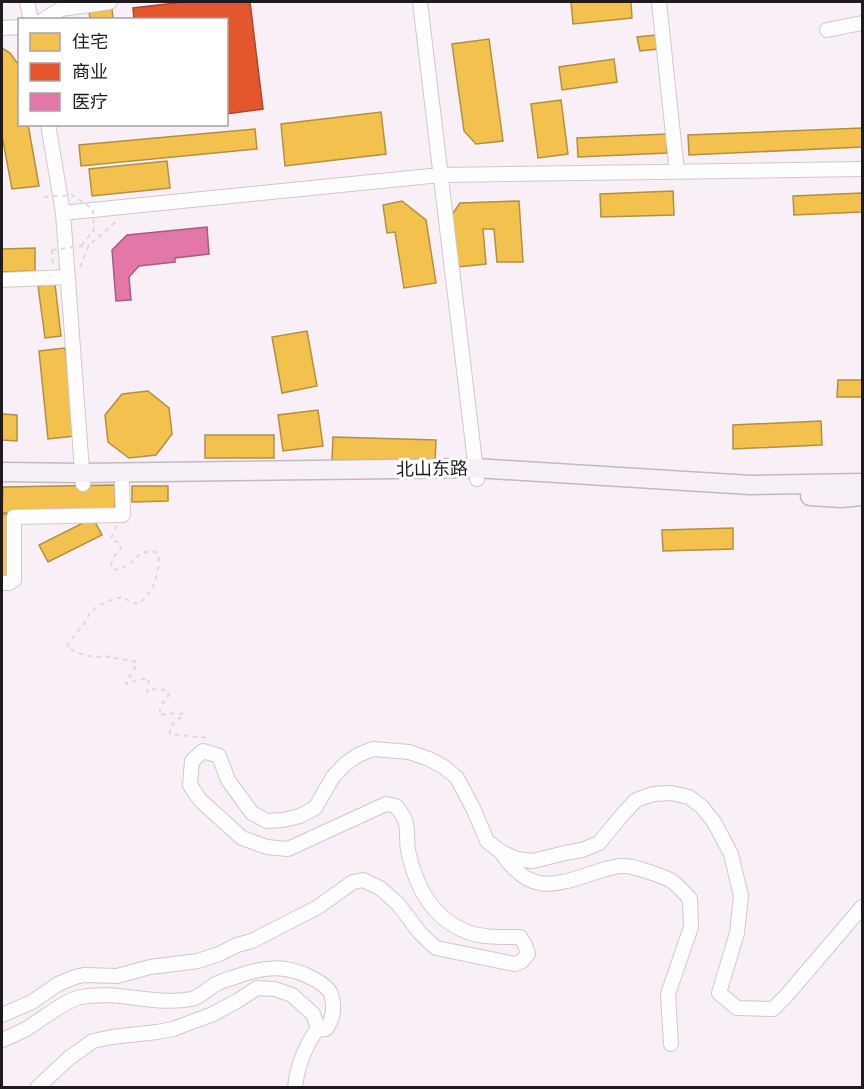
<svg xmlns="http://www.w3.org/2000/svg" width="864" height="1089" font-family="'Exo 2','Noto Sans SC',sans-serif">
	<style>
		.homes { fill: #f2c14e; stroke: #b38f40; stroke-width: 1.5 }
		.shops { fill: #e4572e; stroke: #a9452a; stroke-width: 1.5 }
		.health { fill: #e377a8; stroke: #a85b7f; stroke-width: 1.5 }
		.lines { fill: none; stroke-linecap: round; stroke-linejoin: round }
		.minor-casing { stroke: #cfc8cd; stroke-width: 16 }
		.major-casing { stroke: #c5b7c4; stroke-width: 21 }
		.path { stroke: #dcd9db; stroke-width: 2; stroke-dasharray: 4.5 4.5; stroke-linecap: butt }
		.minor { stroke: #fefdfe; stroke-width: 14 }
		.major { stroke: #f8f0f7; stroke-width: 18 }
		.path-bridge { stroke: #dcd9db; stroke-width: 2; stroke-dasharray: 4.5 4.5; stroke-linecap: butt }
		.labels { text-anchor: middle; stroke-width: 6; stroke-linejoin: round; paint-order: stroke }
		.street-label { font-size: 18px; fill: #1f1a1f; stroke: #fff }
	</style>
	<rect width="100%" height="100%" fill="#f8f0f6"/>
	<path class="homes" d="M571,2H631L632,18L573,24Z
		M112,7L113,20H90L89,9Z
		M656,35L658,49L640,51L637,37Z
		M489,39L503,141L476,144L464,131L452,44Z
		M2,48L10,53L18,64L20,124H28L39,186L12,189L2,136Z
		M614,59L617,82L562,90L559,67Z
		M561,100L568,154L538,158L531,104Z
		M381,112L386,154L285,166L281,124Z
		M862,128V147L689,155L688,135Z
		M255,129L257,149L81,166L79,145Z
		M667,134V153L578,157L577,138Z
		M167,161L170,188L92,196L89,169Z
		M673,191L674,215L601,217L600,194Z
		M862,193V212L794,215L793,196Z
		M402,201L426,220L436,283L404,288L395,232L387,233L383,205Z
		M519,201L523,262H497L494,229H483L486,264L458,267L451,216L460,203Z
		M35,248V271L2,272V249Z
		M55,284L61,336L45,338L38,286Z
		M307,331L317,386L282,393L272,337Z
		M65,348L75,436L48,439L39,351Z
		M838,380H862V397H837Z
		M148,391L169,408L172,434L156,455L129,458L108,442L105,415L122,394Z
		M318,410L323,446L283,451L278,415Z
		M2,414L17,415V441L2,440Z
		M821,421L822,445L733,449V425Z
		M205,435H274V458H205Z
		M333,437L436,440L435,463L332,460Z
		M115,485V512L2,513L3,487Z
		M132,486H168V501L132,502Z
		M2,514H7L8,581H2Z
		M93,518L102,535L48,562L39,545Z
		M733,528V549L663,551L662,530Z"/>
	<path class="shops" d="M184,2H250L263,109L226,114V20H134L133,8Z"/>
	<path class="health" d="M207,227L209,254L175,258V262L139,266L129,277L131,300L116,301L112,250L127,235Z"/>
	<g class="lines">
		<defs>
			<path id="minor" d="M27,2L31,20
				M420,2L477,479
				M659,2L677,172
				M43,20L61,9L110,2
				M2,28L20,27
				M827,30L862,23
				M48,124L63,213L83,484
				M63,213L440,175L862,169
				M2,280L68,277
				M2,583H9L14,580V517L123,515L122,483
				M501,852C529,894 551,887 593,873C603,870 615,865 625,866C633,866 667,877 673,882C679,886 684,893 690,899L691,927L668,994L671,1044
				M2,1015L32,1002L58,984L75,977L84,975L117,976L150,967L198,961L219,954L237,945L252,941L318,907L353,882L363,880L380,888L398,904L420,933L436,948L515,964L522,961L528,954L525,945L520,937C502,937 481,938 465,931C431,917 415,884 408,850C406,840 409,827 404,818C402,814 399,810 396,806L386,804L288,849L267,847L242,838L200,800L190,785L192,761L203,751L219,756L228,780L252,813L267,821L283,820L300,816L315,808L333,777L344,765L358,755L373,749L409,752L429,759L444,767L457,778L473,808L487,841L501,852L517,859L533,861L565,853L582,850L599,843L623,814L636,800L653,794L671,793L689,797L702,807L714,822L723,839L731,854L741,896L737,933L719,993L737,1008L773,1009L786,996L862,907
				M2,1040C10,1037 18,1033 26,1029C41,1020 65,1000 81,997C117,990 155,1006 191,999C201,997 209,987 218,983C224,980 230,979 235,977C262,967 284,964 310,977C318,981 328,987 331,994C335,1007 334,1018 326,1029L318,1028L313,1014L292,995L275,989L257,988L237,1001L213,1014L173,1029L157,1032L112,1037L93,1041L69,1058L37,1088
				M295,1088C297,1066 306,1045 318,1028"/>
			<path id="major" d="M2,472L82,473L475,468L750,485L862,483
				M810,496L841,498L862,496"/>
		</defs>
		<use href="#minor" class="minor-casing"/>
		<use href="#major" class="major-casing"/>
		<path class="path" d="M52,250L53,266
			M80,267L89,245L119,219
			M117,526L111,538L114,541L119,542L121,548L113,558L111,565L115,570C120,568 126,567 129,564C141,554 139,551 156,552L159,556C158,577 155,591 138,604L133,603L122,597C113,599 99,604 92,611C86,616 91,613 87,619C81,629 72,636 67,647C77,653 92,659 104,656L134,661L137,664L128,679L126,684L141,679H149L147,692L157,688L167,691L169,695L161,705L159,715L176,713L184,714L170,727V734L208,738L207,740"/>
		<use href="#minor" class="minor"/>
		<use href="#major" class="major"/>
		<path class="path-bridge" d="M44,197L72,195L93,209L94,230L81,246
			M52,250L89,245"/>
	</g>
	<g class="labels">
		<g class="street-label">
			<text transform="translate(432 469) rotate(-1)" y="6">北山东路</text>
		</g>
	</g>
	<rect width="864" height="1089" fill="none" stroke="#1f1a1f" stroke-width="6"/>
	<rect x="18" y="18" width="210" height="108" fill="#ffffff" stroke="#a5a3a5" stroke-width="1.5"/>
	<rect x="30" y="33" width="30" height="18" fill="#f2c14e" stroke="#a5a3a5" stroke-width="1.5"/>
	<text x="72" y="48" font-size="18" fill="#1f1a1f">住宅</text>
	<rect x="30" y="63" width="30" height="18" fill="#e4572e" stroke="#a5a3a5" stroke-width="1.5"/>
	<text x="72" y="78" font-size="18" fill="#1f1a1f">商业</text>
	<rect x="30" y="93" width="30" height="18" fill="#e377a8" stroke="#a5a3a5" stroke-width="1.5"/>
	<text x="72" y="108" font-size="18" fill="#1f1a1f">医疗</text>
</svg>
